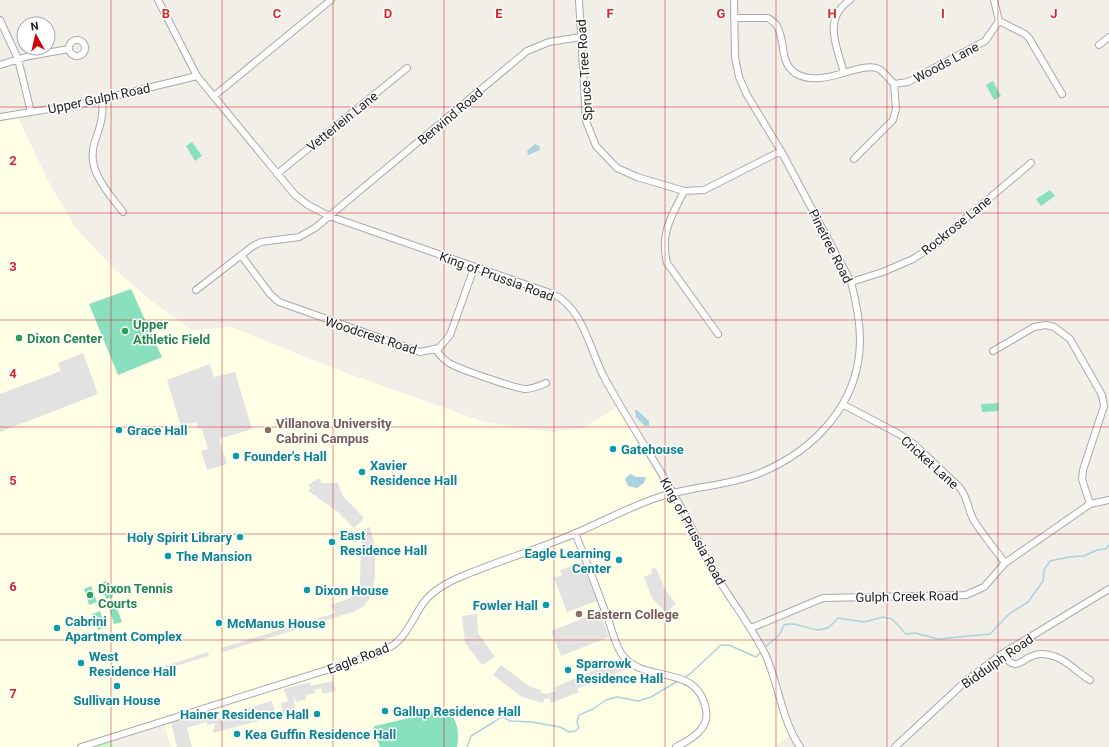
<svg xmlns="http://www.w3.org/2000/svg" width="1109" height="747" font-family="Roboto,sans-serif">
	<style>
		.education { fill: #ffffe5 }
		.park { fill: #c8facc }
		.pitch { fill: #88e0be }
		.parking { fill: #e2e2e2 }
		.water { fill: #aad3df }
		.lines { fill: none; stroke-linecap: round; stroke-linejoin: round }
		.stream { stroke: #aad3df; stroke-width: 1.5 }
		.minor-casing { stroke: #a9a9a9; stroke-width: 8 }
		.minor { stroke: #fff; stroke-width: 6 }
		.grid { fill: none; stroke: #d62828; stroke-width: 1; stroke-opacity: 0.55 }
		.leisure-dot { fill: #2e9e5b; stroke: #fff; stroke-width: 1.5 }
		.culture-dot { fill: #0f9aa8; stroke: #fff; stroke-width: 1.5 }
		.education-dot { fill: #8d6e63; stroke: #fff; stroke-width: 1.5 }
		.labels { text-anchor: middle; stroke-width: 3; stroke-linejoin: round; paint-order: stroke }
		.street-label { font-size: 13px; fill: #222; stroke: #fff }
		.leisure-label { font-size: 13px; font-weight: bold; fill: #27864d; stroke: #fff; text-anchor: start }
		.education-label { font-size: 13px; font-weight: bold; fill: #785e54; stroke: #fff; text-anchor: start }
		.culture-label { font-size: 13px; font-weight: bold; fill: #0d838f; stroke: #fff; text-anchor: start }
		.grid-label { font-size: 13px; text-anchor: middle; font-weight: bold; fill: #d62828; stroke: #fff; stroke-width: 3; stroke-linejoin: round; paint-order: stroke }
	</style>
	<rect width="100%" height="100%" fill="#f2efe9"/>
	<path class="education" d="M17,115L47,179L75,227L114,269L154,303L192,330L231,327L330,367L484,422L551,432L583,428L620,405L678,502L712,569L760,646L791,735L775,747H171L163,721L80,747H0V118Z"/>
	<path class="park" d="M110,738L114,747H79Z"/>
	<path class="pitch" d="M993,81L1001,96L994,100L986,85Z
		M192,142L202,156L195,161L186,146Z
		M1050,190L1055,196L1041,206L1036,199Z
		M131,289L162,357L118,375L89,304Z
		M999,403V411L982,412L981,404Z
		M108,581L113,597L106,599L100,583Z
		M91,586L97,602L89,605L84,589Z
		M116,606L122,622L114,624L109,608Z
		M100,611L105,627L98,630L92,614Z
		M447,709C457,720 460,731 457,747H380L373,728L375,726Z"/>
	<path class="parking" d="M83,353L98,394L0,432V394L61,371L58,363Z
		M210,364L214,377L235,372L252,429L219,439L227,464L207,470L201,451L208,449L202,429H198L196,422L181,426L167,380Z
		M317,479H320L321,483H338L343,496L364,518L354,528L338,512L308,491L311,488L308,485Z
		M370,527L375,548V577L372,595L364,606L353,612L223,652L221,648L335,613L331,605L350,598L356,592L360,584L361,542L358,535L365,532L364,529Z
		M582,562L597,601L567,612L554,578L562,575L560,570Z
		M656,568L665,589L676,604L666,613L652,598L644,577L652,574L651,569Z
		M599,612L609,637L561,656L551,631Z
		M477,614L478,633L495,657L482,665L465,643L462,616Z
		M208,652L209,656L166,669L165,666Z
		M619,660L624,670L577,689L579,692L551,703L549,698L544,699L543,703L522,697L493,675L501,665L529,686L541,690V693L547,694L556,691L555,687Z
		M152,669L153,673L133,678L132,674Z
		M333,681L336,691L323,694L321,688L315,690V693L306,695V699L296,702L294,697H293L296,710L283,713L281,703L288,701L284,689L310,682L311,686Z
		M272,701L276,716L213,733L215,723L208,725L206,722L187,728L192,747H177L171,723L210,712L212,717L221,719V716L231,713L234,717L246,713L245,709Z"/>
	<path class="water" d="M535,144L539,146L540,150L528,155L527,151Z
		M635,410H637L649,421V426H645L636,417Z
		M630,474L636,477H646L644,483L637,488L628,486L625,479Z"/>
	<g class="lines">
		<path class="stream" d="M764,648L779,635L784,625C799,620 814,636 829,627C832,625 835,621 838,618L864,622L883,617L892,619L906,634L915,633L938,639L990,634L1009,614L1028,602L1043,581L1044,570L1050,561L1069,557L1084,556L1097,550L1106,549L1109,545
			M683,678L690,674L721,645H729L756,657L762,651
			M467,747L471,736L494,722L502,716L510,721L532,722L560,727L569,732L575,731L579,728L577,722L579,715L593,709L606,700L617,697L638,701L651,697L678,681"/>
		<defs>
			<path id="minor" d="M158,0L197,76L295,195L308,205L329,216L553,294C583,308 590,350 604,377C627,420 655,460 678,502C691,524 700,548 712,569C729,598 750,624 765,654C779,684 781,719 800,747
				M579,0L586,121L596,146L617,168L637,177L684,191L704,190L781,151
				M734,18H768C771,20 776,23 777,26C786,41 779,62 795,73C822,90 860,60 879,69C884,72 890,80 894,84L908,82L985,41L999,21L994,0
				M0,20L18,59L31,112
				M999,21L1025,34L1029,38L1062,94
				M69 48a8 8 0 1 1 16 0a8 8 0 1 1-16 0Z
				M1099,45L1109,37
				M0,65L29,56L69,49
				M844,73C837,47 822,19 850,0
				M214,96L331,0
				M102,99C104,115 100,127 95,141C85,169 107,191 123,212
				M0,117L86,103L197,76
				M854,159L893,120L896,109L894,84
				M277,174L407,68
				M684,191C671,218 660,232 667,263L718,334
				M241,255L270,294L279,302L420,352L439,348L450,335L474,268
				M851,282L883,272L913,259L933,246L1031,163
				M196,290L253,246L261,242L299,237L315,228L527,51L549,42L581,37
				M436,349C439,355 443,359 449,363C459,369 514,388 525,389C533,389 539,386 546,383
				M993,351L1034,327L1046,325L1054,327L1070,339L1102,395L1104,406L1083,470L1082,479L1090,504
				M844,405L899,434L915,445L959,487C968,497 967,507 973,519C982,534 995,549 1005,563
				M575,533C587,562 597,590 608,619C612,630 615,644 621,653C642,686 698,661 706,710C710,729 690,740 676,747
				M751,628L823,598L966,595L984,587L1005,563L1090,504L1109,500
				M1002,654C1020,677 1022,653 1042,654C1064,655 1073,670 1090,680
				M81,747L352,662C368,656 388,652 399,640C410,629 415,614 424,602C434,589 450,581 465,575C501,560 539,549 576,533C604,521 631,506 659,497C690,487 724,486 755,475C812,453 860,405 860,340C860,320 856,301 851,282L781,151L747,95L739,77L735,57L734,0
				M895,747L967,680L1002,654L1109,589"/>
		</defs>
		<use href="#minor" class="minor-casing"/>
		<use href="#minor" class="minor"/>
	</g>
	<path class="grid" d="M111,0V747M222,0V747M333,0V747M444,0V747M554,0V747M665,0V747M776,0V747M887,0V747M998,0V747M0,107H1109M0,213H1109M0,320H1109M0,427H1109M0,534H1109M0,640H1109"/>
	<g class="leisure-dot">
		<circle cx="125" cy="331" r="4"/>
		<circle cx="19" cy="338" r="4"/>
		<circle cx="90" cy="595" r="4"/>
	</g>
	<g class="culture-dot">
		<circle cx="119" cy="430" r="4"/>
		<circle cx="613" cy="449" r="4"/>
		<circle cx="236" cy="456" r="4"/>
		<circle cx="362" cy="472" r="4"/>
		<circle cx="240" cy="537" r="4"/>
		<circle cx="332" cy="542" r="4"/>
		<circle cx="168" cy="556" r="4"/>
		<circle cx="619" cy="560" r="4"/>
		<circle cx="307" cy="590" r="4"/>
		<circle cx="546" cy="605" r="4"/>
		<circle cx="219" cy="623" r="4"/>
		<circle cx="57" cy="628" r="4"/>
		<circle cx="81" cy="663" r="4"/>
		<circle cx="568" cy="670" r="4"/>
		<circle cx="117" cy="686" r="4"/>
		<circle cx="385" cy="711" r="4"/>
		<circle cx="317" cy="714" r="4"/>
		<circle cx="237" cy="734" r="4"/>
	</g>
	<g class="education-dot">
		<circle cx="268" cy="430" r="4"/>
		<circle cx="579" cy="614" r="4"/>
	</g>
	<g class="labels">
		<g class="street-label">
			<text transform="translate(946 62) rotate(-28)" y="5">Woods Lane</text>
			<text transform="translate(584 70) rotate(-94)" y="5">Spruce Tree Road</text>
			<text transform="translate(99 98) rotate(-12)" y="5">Upper Gulph Road</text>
			<text transform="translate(450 116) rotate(-40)" y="5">Berwind Road</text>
			<text transform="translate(342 121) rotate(-39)" y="5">Vetterlein Lane</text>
			<text transform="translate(956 225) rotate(-39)" y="5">Rockrose Lane</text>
			<text transform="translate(831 246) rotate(63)" y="5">Pinetree Road</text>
			<text transform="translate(497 276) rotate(20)" y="5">King of Prussia Road</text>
			<text transform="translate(371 335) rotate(18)" y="5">Woodcrest Road</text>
			<text transform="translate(930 462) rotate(42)" y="5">Cricket Lane</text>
			<text transform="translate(693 531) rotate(61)" y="5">King of Prussia Road</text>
			<text transform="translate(907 596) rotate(-1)" y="5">Gulph Creek Road</text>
			<text transform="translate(358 658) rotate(-21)" y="5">Eagle Road</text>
			<text transform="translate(997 661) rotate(-35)" y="5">Biddulph Road</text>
		</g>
		<g class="leisure-label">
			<text x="133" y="329">Upper<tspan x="133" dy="15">Athletic Field</tspan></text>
			<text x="27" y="343">Dixon Center</text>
			<text x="98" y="593">Dixon Tennis<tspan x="98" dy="15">Courts</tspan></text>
		</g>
		<g class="education-label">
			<text x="276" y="428">Villanova University<tspan x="276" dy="15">Cabrini Campus</tspan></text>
			<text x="587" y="619">Eastern College</text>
		</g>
		<g class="culture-label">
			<text x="127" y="435">Grace Hall</text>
			<text x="621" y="454">Gatehouse</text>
			<text x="244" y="461">Founder's Hall</text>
			<text x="370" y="470">Xavier<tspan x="370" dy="15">Residence Hall</tspan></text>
			<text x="340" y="540">East<tspan x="340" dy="15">Residence Hall</tspan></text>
			<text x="232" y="542" text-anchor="end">Holy Spirit Library</text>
			<text x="611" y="558" text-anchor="end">Eagle Learning<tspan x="611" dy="15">Center</tspan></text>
			<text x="176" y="561">The Mansion</text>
			<text x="315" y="595">Dixon House</text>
			<text x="538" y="610" text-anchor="end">Fowler Hall</text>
			<text x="65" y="626">Cabrini<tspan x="65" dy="15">Apartment Complex</tspan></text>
			<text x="227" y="628">McManus House</text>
			<text x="89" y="661">West<tspan x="89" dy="15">Residence Hall</tspan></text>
			<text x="576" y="668">Sparrowk<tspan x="576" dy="15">Residence Hall</tspan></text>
			<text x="117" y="705" text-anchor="middle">Sullivan House</text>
			<text x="393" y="716">Gallup Residence Hall</text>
			<text x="309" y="719" text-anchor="end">Hainer Residence Hall</text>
			<text x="245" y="739">Kea Guffin Residence Hall</text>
		</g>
	</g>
	<g class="grid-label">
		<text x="166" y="18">B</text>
		<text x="277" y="18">C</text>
		<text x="388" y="18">D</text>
		<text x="499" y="18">E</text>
		<text x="610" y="18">F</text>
		<text x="721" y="18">G</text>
		<text x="832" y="18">H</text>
		<text x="943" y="18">I</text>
		<text x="1054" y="18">J</text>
		<text x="13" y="165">2</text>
		<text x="13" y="271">3</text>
		<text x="13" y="378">4</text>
		<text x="13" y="485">5</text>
		<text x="13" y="591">6</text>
		<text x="13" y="698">7</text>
	</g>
	<g transform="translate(36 36) rotate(352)"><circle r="19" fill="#ffffff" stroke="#a7a7a7"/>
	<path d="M0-3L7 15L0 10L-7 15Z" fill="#d40000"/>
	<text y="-6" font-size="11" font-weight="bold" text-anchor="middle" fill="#222222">N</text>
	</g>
</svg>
